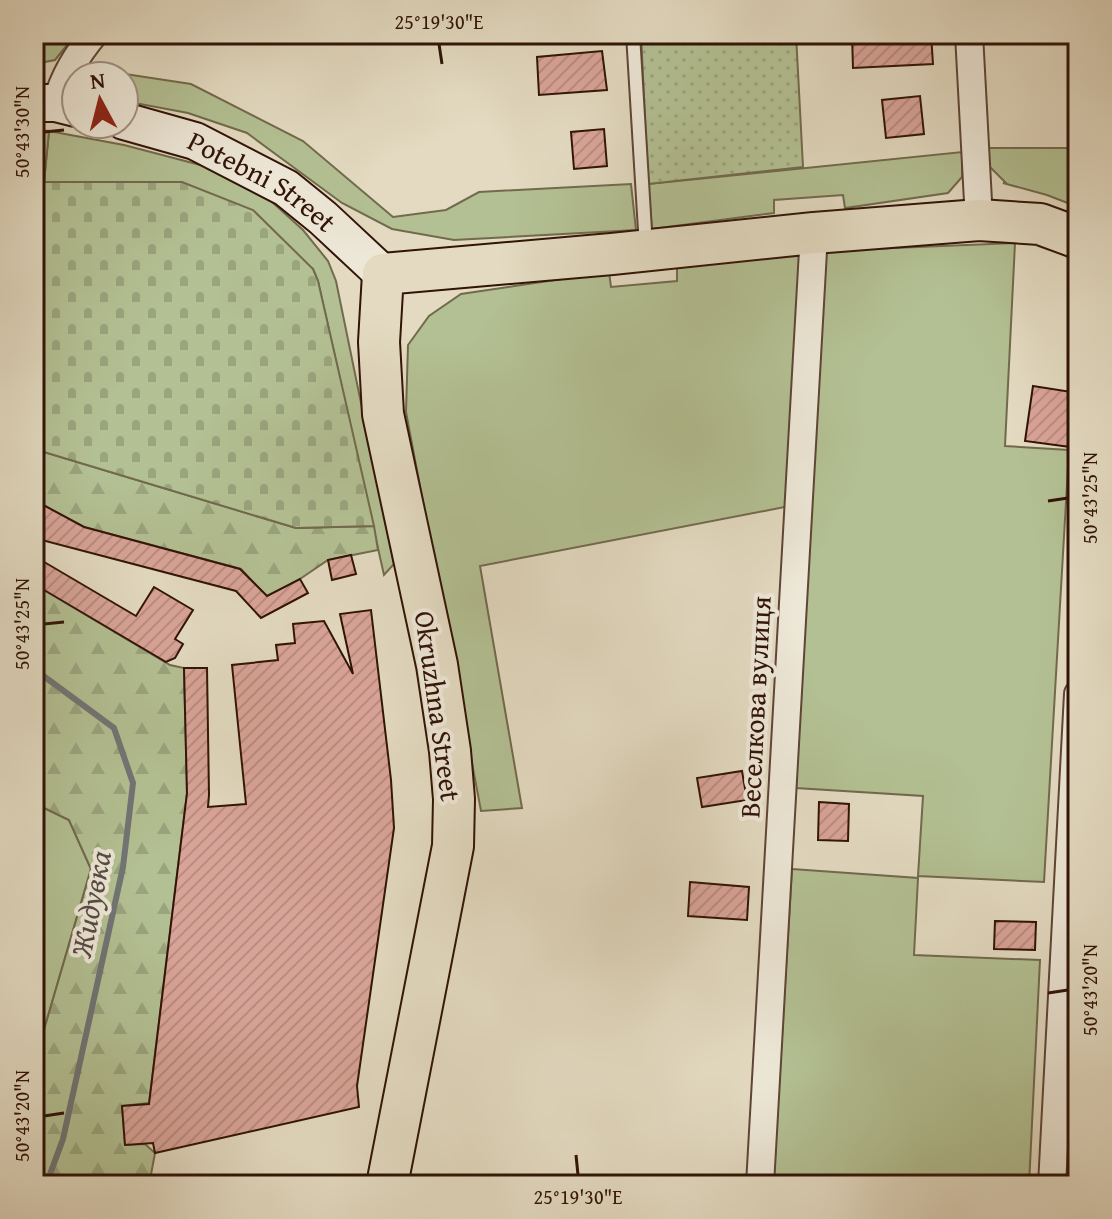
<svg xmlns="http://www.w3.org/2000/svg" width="1112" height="1219" font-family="'Gentium Book Plus',serif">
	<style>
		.grass { fill: #b3c093; stroke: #726a4d; stroke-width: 2 }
		.forest { fill: url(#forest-firs); stroke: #726a4d; stroke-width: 2 }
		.cemetery { fill: url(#cemetery-stones); stroke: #726a4d; stroke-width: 2 }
		.garden { fill: url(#garden-dots); stroke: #726a4d; stroke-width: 2 }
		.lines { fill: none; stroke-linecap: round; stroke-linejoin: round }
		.stream { stroke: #717575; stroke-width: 6 }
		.building { fill: url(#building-hatch); stroke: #311307; stroke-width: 2 }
		.lane-casing { stroke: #5e4536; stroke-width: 16 }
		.street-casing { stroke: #5e4536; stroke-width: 30 }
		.secondary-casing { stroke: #311307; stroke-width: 40 }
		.primary-casing { stroke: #311307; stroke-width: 44 }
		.lane { stroke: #ede7d7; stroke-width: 12 }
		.street { stroke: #ede7d7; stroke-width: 26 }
		.secondary { stroke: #ede7d7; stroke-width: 36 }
		.primary { stroke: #e3dac1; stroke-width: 40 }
		.ticks { fill: none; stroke: #311307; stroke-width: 3 }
		.labels { text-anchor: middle; stroke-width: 8; stroke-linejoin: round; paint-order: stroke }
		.street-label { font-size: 28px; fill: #311307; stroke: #ede7d7 }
		.water-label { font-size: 30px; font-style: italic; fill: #564c47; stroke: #ede7d7 }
		.neatline { fill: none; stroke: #311307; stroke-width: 3 }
		.ticks-label { font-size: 20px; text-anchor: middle; fill: #311307 }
	</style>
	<defs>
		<pattern id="forest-firs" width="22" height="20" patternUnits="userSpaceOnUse" patternTransform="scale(2)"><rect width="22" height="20" fill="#b3c093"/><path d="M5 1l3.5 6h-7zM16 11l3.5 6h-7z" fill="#9aa47d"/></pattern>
		<pattern id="cemetery-stones" width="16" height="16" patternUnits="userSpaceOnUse" patternTransform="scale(2)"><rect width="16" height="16" fill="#b3c093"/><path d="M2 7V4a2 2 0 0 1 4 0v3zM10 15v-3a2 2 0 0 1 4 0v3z" fill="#9aa47d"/></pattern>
		<pattern id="garden-dots" width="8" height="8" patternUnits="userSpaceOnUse" patternTransform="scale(2)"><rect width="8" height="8" fill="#b3c093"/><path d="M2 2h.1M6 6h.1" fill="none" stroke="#9aa47d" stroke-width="1.8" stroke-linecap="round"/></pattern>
		<pattern id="building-hatch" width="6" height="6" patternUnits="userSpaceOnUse" patternTransform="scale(2)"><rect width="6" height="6" fill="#d9a498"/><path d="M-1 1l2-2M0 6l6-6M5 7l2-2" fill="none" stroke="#bb8c82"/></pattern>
	</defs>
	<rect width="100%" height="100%" fill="#e3dac1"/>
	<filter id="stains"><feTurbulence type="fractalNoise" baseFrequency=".0025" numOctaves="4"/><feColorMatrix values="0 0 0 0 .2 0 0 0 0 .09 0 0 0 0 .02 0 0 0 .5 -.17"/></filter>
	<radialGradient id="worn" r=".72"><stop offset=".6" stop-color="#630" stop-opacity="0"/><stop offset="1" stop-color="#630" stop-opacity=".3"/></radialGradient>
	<path class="grass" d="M34,34H76L55,60L34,64Z
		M92,69L191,84L303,141L393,217L446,210L479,192L631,184L636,230L454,240L392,229L342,203L247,133L188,113L124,101V76H92Z
		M49,131L124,145L208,167L240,181L272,202L303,230L328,261L336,281L394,564L384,575L318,281L313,269L182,182H44Z
		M985,148H1078V207L1047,195L1003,183H1006L990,167Z
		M962,152V177L948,193L845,208L843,195L774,200V213L652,229L648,184Z
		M1015,243L1005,446L1069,450L1044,882L918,876L923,796L796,788L822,278L821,251Z
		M803,252L790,506L480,566L522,808L481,811L406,412L408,345L429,316L461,294L609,272L611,287L677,281V268Z
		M34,803L69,820L91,869L34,1064Z
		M792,869L918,878L914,955L1040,960L1029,1185H773Z"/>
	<path class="forest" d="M34,129L49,131L44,182L34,185Z
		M34,449L296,528L374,526L378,550L328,560L300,579L267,597L241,569L84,527L34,500Z
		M34,584L170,665L184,668L187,793L149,1103L122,1106L125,1145L145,1144L155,1153L149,1185H34V1064L91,869L69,820L34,803Z"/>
	<path class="cemetery" d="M44,182H182L253,210L313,269L318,281L374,526L296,528L34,449V185Z"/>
	<path class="garden" d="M641,34H796L803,167L648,184Z"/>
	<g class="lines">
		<path class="stream" d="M34,669L114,728L133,783L123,867L63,1139L46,1185"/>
	</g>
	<path class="building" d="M852,34H931L933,64L853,68Z
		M602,51L607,90L539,95L537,57Z
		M920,96L924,134L886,138L882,100Z
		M604,129L607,166L574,169L571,132Z
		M1033,386L1078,393V448L1025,441Z
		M34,500L84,527L240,569L267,596L300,579L308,593L261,618L236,591L34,538Z
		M351,555L356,574L332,580L328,560Z
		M34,556L136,616L154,587L193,610L175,639L183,644L175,658L166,662L34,584Z
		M371,610L391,780L394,828L357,1086L359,1107L155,1153L153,1143L125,1145L122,1106L149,1104L187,793L184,668H207L209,795L208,807L246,804L232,665L278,660L276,645L295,643L293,624L324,621L353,674L340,614Z
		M742,771L747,800L702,807L697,778Z
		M819,802L849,804L848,841L818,840Z
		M690,882L749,887L747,920L688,916Z
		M995,921L1036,922L1035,950L994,949Z"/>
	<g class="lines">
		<defs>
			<path id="lane" d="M633,34L646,247"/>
			<path id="street" d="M969,34L979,220
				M56,103C64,76 76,56 94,34
				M760,1185L814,233
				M1052,1185L1078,694"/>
			<g id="secondary">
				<path d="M34,103H56L76,108"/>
				<path id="s1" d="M124,121L195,141L286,188L323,218L383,274"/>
			</g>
			<path id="primary" d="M387,1185L453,846L454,799L450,751L437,665L383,414L379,342L383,274L612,254L814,233L979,220L1040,224L1078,238"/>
		</defs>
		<use href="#lane" class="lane-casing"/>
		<use href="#street" class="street-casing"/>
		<use href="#secondary" class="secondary-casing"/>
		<use href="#primary" class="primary-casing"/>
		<use href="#lane" class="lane"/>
		<use href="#street" class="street"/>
		<use href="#secondary" class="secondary"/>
		<use href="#primary" class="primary"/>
	</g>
	<path class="ticks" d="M439,44L442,64M44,132L64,130M1048,501L1068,498M44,624L64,622M1048,993L1068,990M44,1116L64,1113M576,1155L578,1175"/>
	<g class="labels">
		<g class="street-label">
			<text dy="10" stroke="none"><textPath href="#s1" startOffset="152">Potebni Street</textPath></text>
			<text transform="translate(438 706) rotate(82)" y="10">Okruzhna Street</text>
			<text transform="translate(755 707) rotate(-87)" y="10">Веселкова вулиця</text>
		</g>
		<g class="water-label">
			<text transform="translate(91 904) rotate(-79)" y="10">Жидувка</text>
		</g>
	</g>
	<rect width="1112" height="1219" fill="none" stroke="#e3dac1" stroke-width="88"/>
	<g transform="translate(100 100) rotate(353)"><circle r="38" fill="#ede7d7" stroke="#a29284" stroke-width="2"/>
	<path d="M0-6L14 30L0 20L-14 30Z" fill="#8f2418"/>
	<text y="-12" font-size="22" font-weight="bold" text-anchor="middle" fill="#311307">N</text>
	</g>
	<rect x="44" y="44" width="1024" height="1131" class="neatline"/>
	<g class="ticks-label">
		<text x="439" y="29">25°19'30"E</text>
		<text transform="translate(22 132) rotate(-90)" y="7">50°43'30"N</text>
		<text transform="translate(1090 498) rotate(-90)" y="7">50°43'25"N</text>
		<text transform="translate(22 624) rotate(-90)" y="7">50°43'25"N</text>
		<text transform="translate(1090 990) rotate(-90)" y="7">50°43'20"N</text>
		<text transform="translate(22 1116) rotate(-90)" y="7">50°43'20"N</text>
		<text x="578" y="1204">25°19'30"E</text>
	</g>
	<rect width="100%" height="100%" filter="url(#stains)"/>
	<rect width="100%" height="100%" fill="url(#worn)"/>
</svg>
